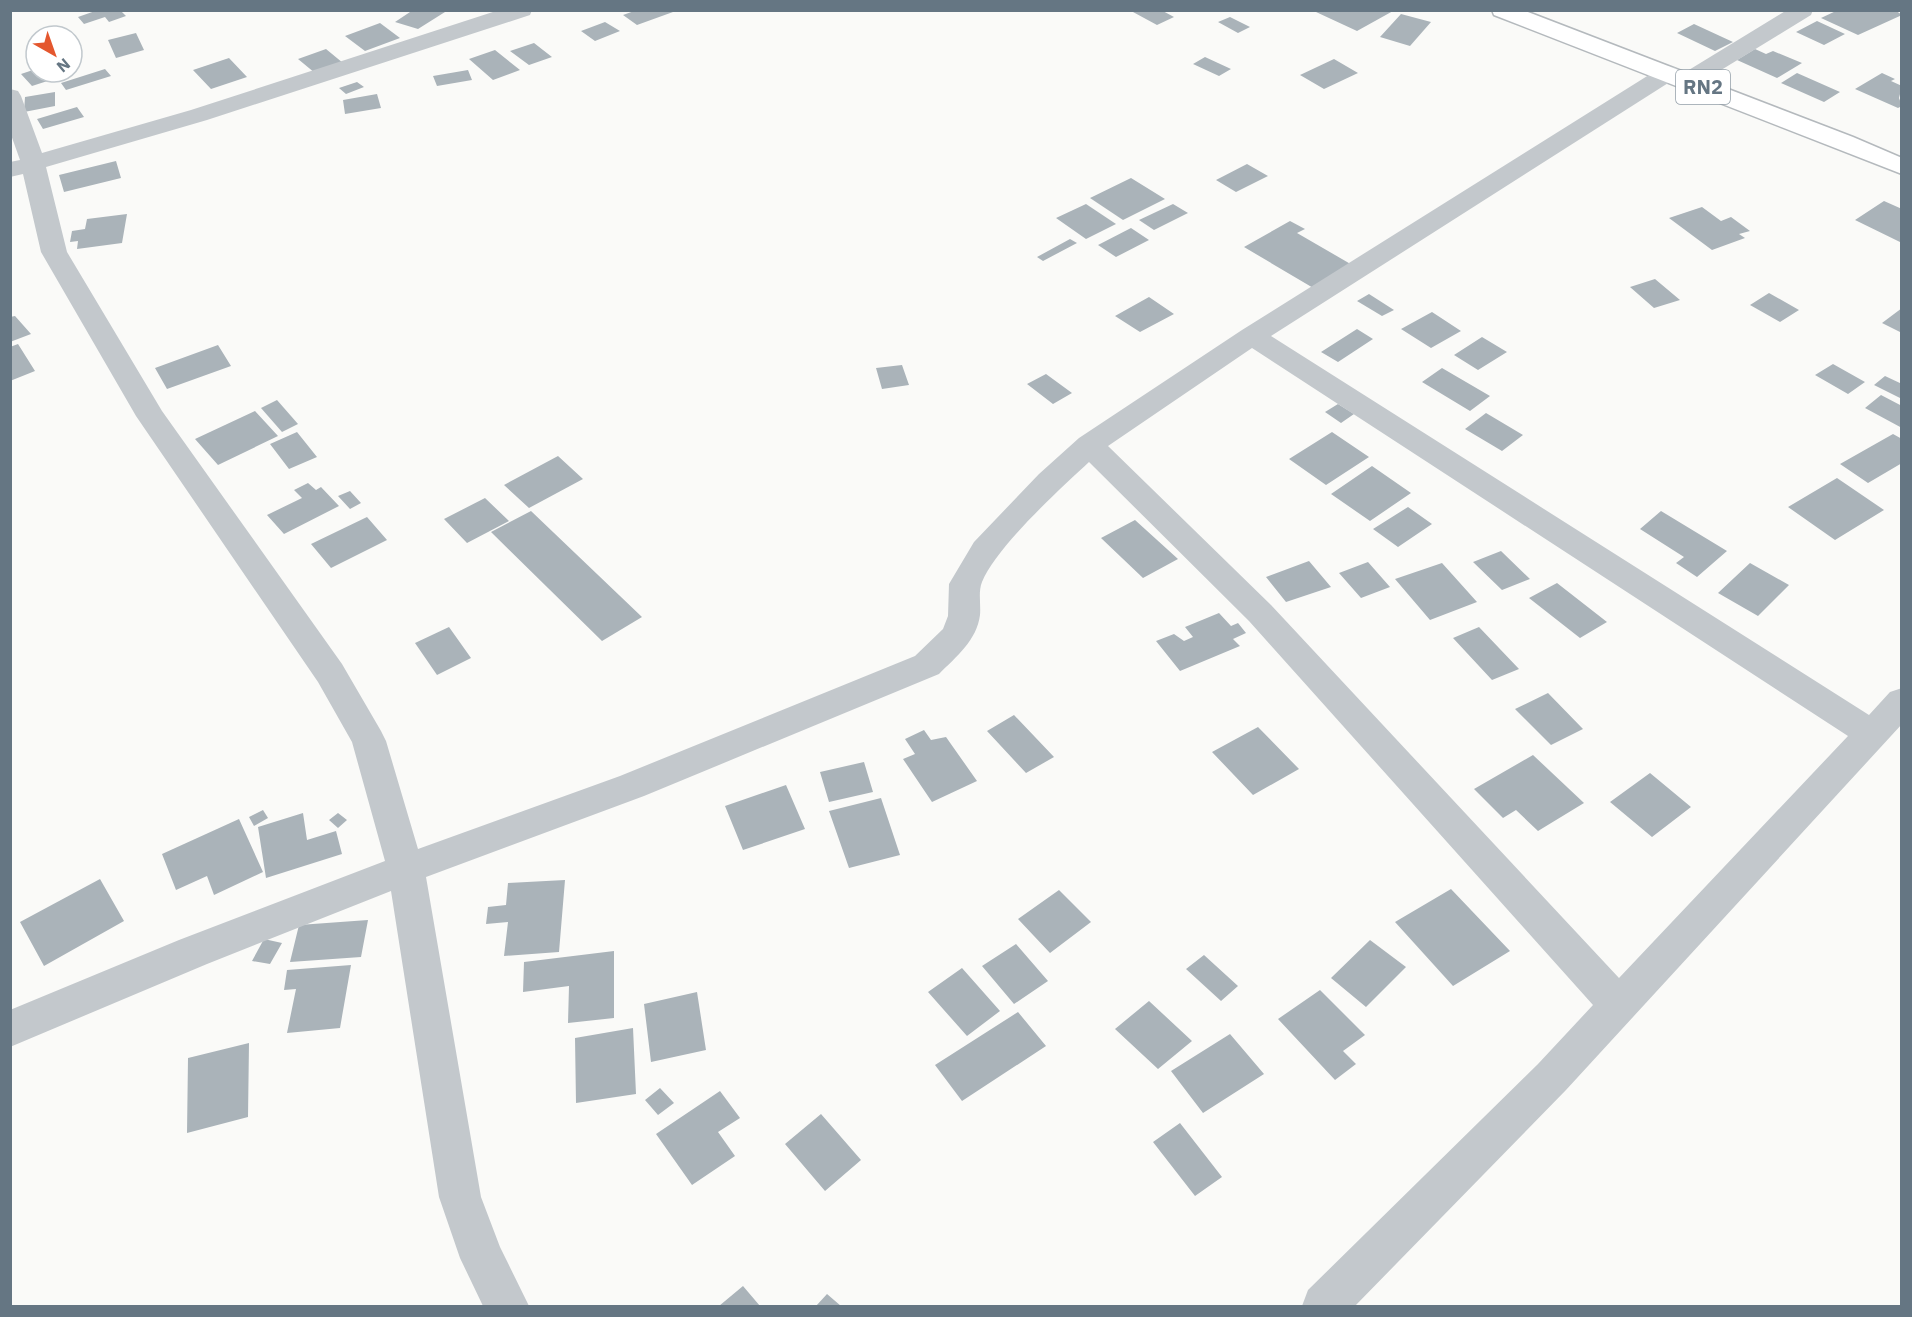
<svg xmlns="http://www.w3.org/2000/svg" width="1912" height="1317" font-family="'IBM Plex Sans',sans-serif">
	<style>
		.building { fill: #aab3b9 }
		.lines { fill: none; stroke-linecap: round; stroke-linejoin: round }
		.trunk-casing { stroke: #b4b9bd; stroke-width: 3 }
		.minor { fill: #c3c8cc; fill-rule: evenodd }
		.trunk { fill: #fff; fill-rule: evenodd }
		.labels { text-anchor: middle; stroke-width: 6; stroke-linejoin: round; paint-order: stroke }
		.shield { fill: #fff; stroke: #939fa8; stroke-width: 1.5 }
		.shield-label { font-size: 20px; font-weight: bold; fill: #657683 }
	</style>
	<rect width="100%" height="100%" fill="#fafaf8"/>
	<path class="building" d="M98,10H120L126,16L109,22L105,17L84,24L78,17Z
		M413,10H441L445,12L418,29L395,22Z
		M637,10H671L673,12L637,25L623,15Z
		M1137,10H1161L1174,17L1157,25L1133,12Z
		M1318,10H1390L1393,11L1357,31L1316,12Z
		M1838,10H1895L1902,15L1858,35L1821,18Z
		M1401,14L1431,22L1410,46L1380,37Z
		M1230,17L1250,27L1238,33L1218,22Z
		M1817,21L1845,34L1824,45L1796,32Z
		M605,22L620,31L595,41L581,31Z
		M380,23L400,38L365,51L345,36Z
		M1694,24L1733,42L1715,51L1677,33Z
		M136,33L144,50L116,58L108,40Z
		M534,43L552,57L529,65L510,51Z
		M326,49L343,63L315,73L298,59Z
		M1755,49L1766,54L1773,51L1802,63L1777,78L1737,60Z
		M495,50L520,70L493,80L469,59Z
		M1205,57L1231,69L1219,76L1193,64Z
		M229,58L247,77L211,89L193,70Z
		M1334,59L1358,73L1324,89L1300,75Z
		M36,69V72H63L66,75L32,86L21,74Z
		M105,69L111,76L66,90L61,83Z
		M468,70L472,80L437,86L433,76Z
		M1797,73L1840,92L1824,102L1781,83Z
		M1882,73L1895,79L1891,81L1902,86L1899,98L1902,106L1898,108L1855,89Z
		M357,82L364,87L346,94L339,88Z
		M55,92V106L24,112L25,97Z
		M377,94L381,108L345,114L343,100Z
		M77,107L84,117L43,129L37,119Z
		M116,161L121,178L64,192L59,175Z
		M1247,164L1268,176L1236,192L1216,180Z
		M1131,178L1165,199L1123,220L1090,198Z
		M1884,201L1902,209V243L1855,220Z
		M1086,204L1116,224L1086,239L1056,218Z
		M1173,204L1188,213L1154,230L1139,220Z
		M1702,207L1721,221L1731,217L1750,231L1739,234L1745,238L1712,250L1669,218Z
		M127,214L122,243L77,249L78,241L70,242L72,231L85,229L87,219Z
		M1290,221L1305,229L1297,233L1354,266L1315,289L1244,247Z
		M1131,228L1149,240L1116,257L1098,245Z
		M1070,239L1077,243L1043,261L1037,257Z
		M1655,279L1680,300L1654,308L1630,287Z
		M1769,293L1799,310L1780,322L1750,305Z
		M1369,294L1394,310L1382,316L1357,301Z
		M1149,297L1174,314L1140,332L1115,316Z
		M1902,308V333L1882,323Z
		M1432,312L1461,331L1431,348L1401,329Z
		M15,316L31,334L10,342V317Z
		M1357,329L1373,339L1338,362L1321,352Z
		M1482,337L1507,352L1478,370L1454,355Z
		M18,344L35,371L10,381V347Z
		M218,345L231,366L167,389L155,368Z
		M1833,364L1865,382L1848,394L1815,375Z
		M902,365L909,385L882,389L876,368Z
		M1442,368L1490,396L1470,411L1422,382Z
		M1046,374L1072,393L1053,404L1027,384Z
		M1885,376L1902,384V399L1874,385Z
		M1881,395L1902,406V428L1865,408Z
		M277,400L298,424L282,432L261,408Z
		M1338,404L1354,414L1341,423L1325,412Z
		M255,411L278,436L218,465L195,439Z
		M1486,413L1523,435L1502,451L1465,429Z
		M297,432L317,457L289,469L270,444Z
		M1332,432L1369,457L1326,485L1289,459Z
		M1893,434L1902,439V463L1868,483L1840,464Z
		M558,456L583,479L529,508L504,485Z
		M1372,466L1411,493L1370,521L1331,494Z
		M1837,478L1884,510L1835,540L1788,507Z
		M308,483L316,490L321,487L339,506L284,534L267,515L302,498L294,490Z
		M350,491L361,503L350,509L338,496Z
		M485,498L509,521L467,543L444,519Z
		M1408,507L1432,524L1398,547L1373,529Z
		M531,511L642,617L602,641L491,532Z
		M1661,511L1727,551L1697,577L1676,563L1684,557L1640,529Z
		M367,517L387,540L331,568L311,544Z
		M1135,520L1178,559L1143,578L1101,538Z
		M1501,551L1530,579L1502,590L1473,562Z
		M1309,561L1331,587L1286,602L1266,577Z
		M1368,562L1390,587L1361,598L1339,573Z
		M1442,563L1477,602L1430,620L1395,579Z
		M1750,563L1789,585L1758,616L1718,593Z
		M1557,583L1607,622L1580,638L1529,598Z
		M1219,613L1231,626L1238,623L1246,633L1233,639L1240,646L1180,671L1156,641L1174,634L1184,641L1193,637L1185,627Z
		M449,627L471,658L437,675L415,643Z
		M1479,627L1519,669L1492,680L1453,638Z
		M1548,693L1583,729L1551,745L1515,709Z
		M1014,715L1054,757L1026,773L987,731Z
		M1258,727L1299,769L1253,795L1212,752Z
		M924,730L931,740L946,737L977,781L932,802L903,759L915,754L905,739Z
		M1533,755L1584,803L1538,831L1516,810L1503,818L1474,789Z
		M864,762L873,792L829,802L820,772Z
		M1650,773L1691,807L1652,837L1610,802Z
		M786,785L805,829L743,850L725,806Z
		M881,798L900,855L849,868L829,811Z
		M263,810L268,818L254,826L249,817Z
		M303,813L307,840L336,831L342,854L266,878L258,827Z
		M338,813L347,820L338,828L329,820Z
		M239,819L263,872L214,895L207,876L176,890L162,854Z
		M100,879L124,921L44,966L20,922Z
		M565,880L559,952L504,956L508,922L486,924L488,907L506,905L508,883Z
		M1451,889L1510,951L1453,986L1395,922Z
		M1059,890L1091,922L1050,953L1018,919Z
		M368,920L361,957L290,962L299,925Z
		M264,939L282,943L270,964L252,961Z
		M1370,940L1406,967L1366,1007L1331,978Z
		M1016,944L1048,981L1014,1004L982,966Z
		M614,951V1018L568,1023L569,986L523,992L524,962Z
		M1204,955L1238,986L1221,1001L1186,969Z
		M351,965L340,1028L287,1033L296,989L284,990L287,970Z
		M962,968L1000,1011L967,1036L928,992Z
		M1320,990L1365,1035L1343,1051L1356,1064L1335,1080L1278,1019Z
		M697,992L706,1050L651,1062L644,1004Z
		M1149,1001L1192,1041L1158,1069L1115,1029Z
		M1018,1012L1046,1046L962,1101L935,1065Z
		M633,1028L636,1094L576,1103L575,1038Z
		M1230,1034L1264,1074L1203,1113L1171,1071Z
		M249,1043L248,1117L187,1133L188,1058Z
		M660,1088L674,1103L658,1115L645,1100Z
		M720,1091L740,1118L718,1132L735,1156L692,1185L656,1134Z
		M821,1114L861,1160L825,1191L785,1144Z
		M1180,1123L1222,1177L1195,1196L1153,1142Z
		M743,1286L760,1306H719Z
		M827,1294L841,1306H816Z"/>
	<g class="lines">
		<defs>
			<path id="trunk" d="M1492,10H1523L1853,137L1902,158V174L1494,15Z"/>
		</defs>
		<use href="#trunk" class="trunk-casing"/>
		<path class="minor" d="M499,10H532L530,15L207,120L46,167L67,252L162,411L342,664L381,731L386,741L418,849L620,776L915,656L943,629L948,616L949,584L974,542L1039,474L1079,438L1242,330L1660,68L1668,66L1676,68L1679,73L1676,78L1271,336L1869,715L1890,692L1902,688V724L1566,1090L1355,1306H1302L1308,1290L1538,1064L1593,1005L1249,621L1089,462C1060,489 996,547 982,582C978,592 981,604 980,615C977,640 956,657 939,674L644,796L426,877L481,1197L500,1247L529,1306H483L460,1258L439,1197L391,891L207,964L10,1047V1010L179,940L385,861L352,742L318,682L136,416L41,252L23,174L10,177V162L20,160L10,132V89L18,91L21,96L42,153L191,110ZM1252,348L1848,736L1619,978L1271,605L1108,446Z
			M1787,10H1813L1811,15L1695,86L1687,88L1679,86L1676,81L1679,76Z"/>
		<use href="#trunk" class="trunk"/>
	</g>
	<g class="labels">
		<rect class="shield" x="1676" y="70" width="54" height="34" rx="4.5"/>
		<g class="shield-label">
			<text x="1703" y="94">RN2</text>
		</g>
	</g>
	<rect width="1912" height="1317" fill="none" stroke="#657683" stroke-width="24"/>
	<g transform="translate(54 54) rotate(140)"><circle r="28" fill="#ffffff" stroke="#c1c8cd" stroke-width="1.5"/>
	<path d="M0-4.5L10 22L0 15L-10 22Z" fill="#e4572e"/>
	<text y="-9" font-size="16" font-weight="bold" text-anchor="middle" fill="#657683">N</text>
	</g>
</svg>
